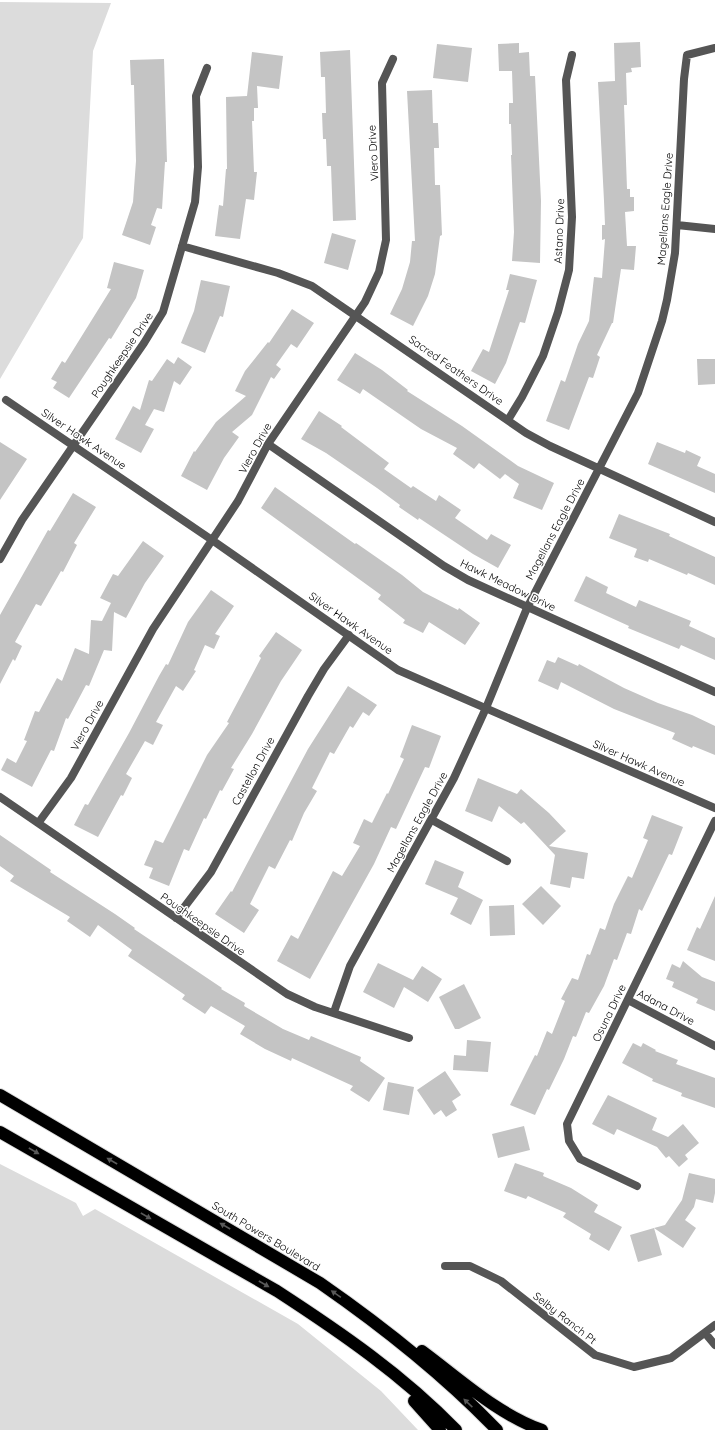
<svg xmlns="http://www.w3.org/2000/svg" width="715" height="1430" font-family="Quicksand,sans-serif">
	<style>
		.green { fill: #dcdcdc }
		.building { fill: #c4c4c4 }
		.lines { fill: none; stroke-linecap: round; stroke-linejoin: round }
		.highway-casing { stroke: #dbdbdb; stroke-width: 14 }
		.street { stroke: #555; stroke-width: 8 }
		.highway { stroke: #000; stroke-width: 12 }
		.oneway { fill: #595959 }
		.labels { text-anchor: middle; stroke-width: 3; stroke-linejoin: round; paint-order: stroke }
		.street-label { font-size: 11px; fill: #000; stroke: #fff }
	</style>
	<rect width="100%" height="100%" fill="#fff"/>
	<path class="green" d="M0,2L111,3L93,51L83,238L0,379Z
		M0,1164L76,1203L83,1216L95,1209L298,1324L381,1391L418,1430H0Z"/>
	<path class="building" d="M640,42L641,67L631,68L632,72L626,73L627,105H624L627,189H630V197H634V211L625,212L627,246H636L634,270L621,269L613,323H612L597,355L600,357L593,378L589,377L569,430L546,421L561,380L565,382L578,344L589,321L594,277L602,278L605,239L602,240V225H605L604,201L598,82L615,81L614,43Z
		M519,43V53L529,52L530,76H535L541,201L540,263L512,261L514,232L511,155H512L511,124H509V103H513L512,71H499L498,44Z
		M437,44L472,48L468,82L433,78Z
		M350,50L356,220L333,221L331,166H327L326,139H323L322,113H326L325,77H321L320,52Z
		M252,52L283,56L279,89L257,86L258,108H254V121H252L254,172H257L254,200L246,199L240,239L215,236L219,205L223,206L226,169H227L226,97L247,96Z
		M164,59L167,162H165L162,209L157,208L151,225L156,227L150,245L122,235L133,202L136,161L134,85H131L130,60Z
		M432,90L433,123H438L439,148H434L435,185H440L442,235L440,236L435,274L428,296L413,326L390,314L402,289L410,262L412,241H415L407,91Z
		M332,233L356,240L348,270L324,263Z
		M114,262L144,270L136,298L111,339L109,338L69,398L53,388L57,382L51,379L62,361L65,363L111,289L107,288Z
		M510,274L537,280L525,323L520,322L506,363L495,384L471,371L483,349L489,352L509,290H506Z
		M201,280L230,286L223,317L220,316L205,353L181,343L194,311Z
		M292,309L314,323L297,348L291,344L276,365L281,369L274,379L271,377L252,415L232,432L239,437L224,458L207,490L181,476L194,451L195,452L216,422L246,396L235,391L245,371L268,342L269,343Z
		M355,353L382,370L408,390L407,391L462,426L518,466L554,483L542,510L513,498L519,484L505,474L500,479L479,463L474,469L453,454L457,448L421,429L363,389L360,394L337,380Z
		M178,357L192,367L180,385L174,381L164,412L154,409L145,425L154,429L141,453L115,439L133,406L140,410L149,380L152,381L167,359L174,364Z
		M697,359H715V384L698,385Z
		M319,411L342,426L341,427L389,463L384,469L411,488L413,486L436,501L439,495L461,510L455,518L487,540L491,534L511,545L498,568L473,554L419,518L418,520L399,507L400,505L377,488L326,453L301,439Z
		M0,442L27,459L0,500Z
		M657,442L685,453L686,450L701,457L697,466L715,474V493L648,464Z
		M275,487L355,544L356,543L402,575L423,592L458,610L459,608L480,623L465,645L429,622L423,633L403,623L405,620L378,599L381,595L261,508Z
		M73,493L96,507L74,543L77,545L63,572L61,571L41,606L36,604L15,642L22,646L15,661L13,659L0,684V615L48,530L50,531Z
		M619,514L670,534L669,536L715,557V585L688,573L687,575L649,559L648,562L634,557L637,549L609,538Z
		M143,541L164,556L145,583L126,618L114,612L112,651L104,650L89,686L86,685L68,719L66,718L54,751L51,750L32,787L1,770L7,758L16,763L27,741L24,740L35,711L39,712L57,678L62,681L75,648L89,654L91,620L102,621L111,603L100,598L113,574L118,576Z
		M586,576L608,587L606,593L636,607L639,600L691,621L689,626L715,638V660L681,645L679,649L628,628L629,626L574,601Z
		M211,590L234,606L215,634L220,636L214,649L205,645L194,670L196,671L183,691L176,686L156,722L163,725L153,745L145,741L126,774L132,778L123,796L121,795L98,837L74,825L85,804L88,805L129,733L159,676L166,664L168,665L188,622Z
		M276,632L302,650L281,681L252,734L231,768L234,769L222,791L220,790L206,819L204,818L189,851L184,849L169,886L149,878L153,868L144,865L155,840L163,843L207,755L229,723L227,722L261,658L259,656Z
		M558,657L578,666L579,664L624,688L658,703L692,715L715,726V755L693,746L692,748L672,739L675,733L614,709L561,682L558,690L538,681L547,660L555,663Z
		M348,686L377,705L369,716L363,712L353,728L350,726L334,754L330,752L312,788L317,791L304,813L292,841L290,840L275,869L269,866L250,904L259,910L244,933L215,914L231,891L232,892L308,749Z
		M412,725L441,736L429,768L425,767L396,829L391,827L374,864L310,979L277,961L291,935L298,939L333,871L342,876L360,846L353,843L364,819L372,823L387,793L388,794L404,759L400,757Z
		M478,778L517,794L521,789L549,813L566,831L549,846L588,853L584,879L572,877L570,888L550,884L555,855L524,822L521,824L499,806L492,822L465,811Z
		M652,815L683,827L672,855L669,854L642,911L639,909L631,934L627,933L617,960L614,959L604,986L589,1013L586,1012L576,1037L573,1036L564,1059L549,1090L547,1089L535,1115L510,1105L535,1055L537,1056L547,1031L552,1034L565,1001L561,999L572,978L578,980L587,954L590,955L600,928L605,930L614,904L628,876L632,878L648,840L643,838Z
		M0,835L51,870L50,872L115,914L135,928L134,929L222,988L221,989L245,1003L244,1006L283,1029L309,1040L311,1036L361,1057L360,1061L385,1078L369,1102L350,1090L353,1086L292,1058L291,1061L265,1049L240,1034L245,1026L211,1006L205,1014L182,999L185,995L128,956L132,950L98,925L90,937L67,921L70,917L10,881L14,876L0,866Z
		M435,860L464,872L458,887L483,900L471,925L450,914L458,898L425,884Z
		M541,886L561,906L543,925L522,904Z
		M715,896V961L687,950L697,927L700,929Z
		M514,905L515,935L490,936L489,906Z
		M683,961L702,977L715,982V1011L696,1003L698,999L672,987L674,982L666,979L672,964L680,968Z
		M378,963L413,980L422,966L442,979L428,1002L404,987L394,1008L363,992Z
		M464,984L481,1018L459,1029H455L439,997Z
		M467,1040L491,1042L488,1072L453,1070L454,1055L466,1056Z
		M633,1043L641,1047L643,1043L656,1050L655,1051L678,1060L676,1064L715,1078V1108L681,1096L682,1093L652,1081L653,1079L622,1063Z
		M445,1071L461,1095L452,1101L457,1110L446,1117L441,1110L434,1115L417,1090Z
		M388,1082L414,1087L409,1115L383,1110Z
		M608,1095L657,1118L652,1130L668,1137L683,1124L699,1143L685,1155L688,1159L679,1167L669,1156L666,1158L657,1147L617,1129L614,1135L592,1124Z
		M524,1126L530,1150L498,1158L492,1134Z
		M515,1163L544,1173L543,1176L571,1188L598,1205L594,1212L622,1227L609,1251L589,1239L591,1234L563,1217L566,1213L528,1196L526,1199L504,1191Z
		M689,1173L715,1179V1193L713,1203L696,1199L694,1207L685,1220L696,1228L683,1248L654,1228L665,1225L682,1200Z
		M654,1228L662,1255L638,1262L630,1235Z"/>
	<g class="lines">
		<defs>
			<path id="highway" d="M0,1095L320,1283C382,1326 444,1375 497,1430
				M0,1132L277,1291C340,1332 403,1375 456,1430
				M422,1351C460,1379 497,1414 542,1430
				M414,1401L440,1430"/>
		</defs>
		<use href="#highway" class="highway-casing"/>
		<path class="street" d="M677,225L715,229
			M182,246L278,273L312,286L526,433L550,446L715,522
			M6,400L212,540L398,670L715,808
			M508,420L522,397L543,356L558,312L569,270L572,217L566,80L572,55
			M268,444L444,566L468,580L715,692
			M0,559L22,520L144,343L163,312L195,202L198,167L196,96L207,68
			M0,797L287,994L315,1007L409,1038
			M432,820L507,861
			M39,822L71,778L153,629L238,501L268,444L365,302L379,272L386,240L382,83L393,59
			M176,918L211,872L308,696L324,669L349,635
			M628,1000L715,1046
			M334,1012L350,966L454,778L486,708L527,608L638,393L662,321L667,300L675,253L684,79L687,55L715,48
			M637,1186L580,1159L569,1141L567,1124L715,821
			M445,1266H470L501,1281L595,1355L634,1367L671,1358L715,1325
			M705,1333L715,1345"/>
		<use href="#highway" class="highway"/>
	</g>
	<defs><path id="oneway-solid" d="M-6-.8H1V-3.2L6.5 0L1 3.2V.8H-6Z"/></defs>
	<g class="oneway">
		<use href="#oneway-solid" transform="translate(34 1151) rotate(30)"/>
		<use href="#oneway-solid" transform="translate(112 1161) rotate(-150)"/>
		<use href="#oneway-solid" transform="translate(146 1216) rotate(30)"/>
		<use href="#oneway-solid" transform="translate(225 1226) rotate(-150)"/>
		<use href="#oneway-solid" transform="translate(264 1284) rotate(30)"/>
		<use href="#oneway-solid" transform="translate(336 1294) rotate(-145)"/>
		<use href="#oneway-solid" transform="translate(468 1403) rotate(-137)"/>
	</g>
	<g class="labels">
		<g class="street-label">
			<text transform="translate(373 153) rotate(-93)" y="4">Viero Drive</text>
			<text transform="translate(665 209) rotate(-86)" y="4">Magellans Eagle Drive</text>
			<text transform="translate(559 231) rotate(-88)" y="4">Astano Drive</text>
			<text transform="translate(122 355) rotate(-56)" y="4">Poughkeepsie Drive</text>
			<text transform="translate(456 370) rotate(35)" y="4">Sacred Feathers Drive</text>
			<text transform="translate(84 439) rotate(34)" y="4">Silver Hawk Avenue</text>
			<text transform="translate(255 448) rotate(-61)" y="4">Viero Drive</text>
			<text transform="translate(555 529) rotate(-62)" y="4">Magellans Eagle Drive</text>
			<text transform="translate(508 585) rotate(26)" y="4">Hawk Meadow Drive</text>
			<text transform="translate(351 623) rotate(35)" y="4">Silver Hawk Avenue</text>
			<text transform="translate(87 725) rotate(-61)" y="4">Viero Drive</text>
			<text transform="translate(639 763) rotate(24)" y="4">Silver Hawk Avenue</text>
			<text transform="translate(253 771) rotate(-61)" y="4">Castellon Drive</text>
			<text transform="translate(417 822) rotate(-61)" y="4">Magellans Eagle Drive</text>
			<text transform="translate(203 924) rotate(35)" y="4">Poughkeepsie Drive</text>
			<text transform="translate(666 1007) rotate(28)" y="4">Adana Drive</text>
			<text transform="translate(609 1013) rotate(-64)" y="4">Osuna Drive</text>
			<text transform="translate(266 1236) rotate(31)" y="4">South Powers Boulevard</text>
			<text transform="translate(565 1318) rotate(38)" y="4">Selby Ranch Pt</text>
		</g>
	</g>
</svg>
